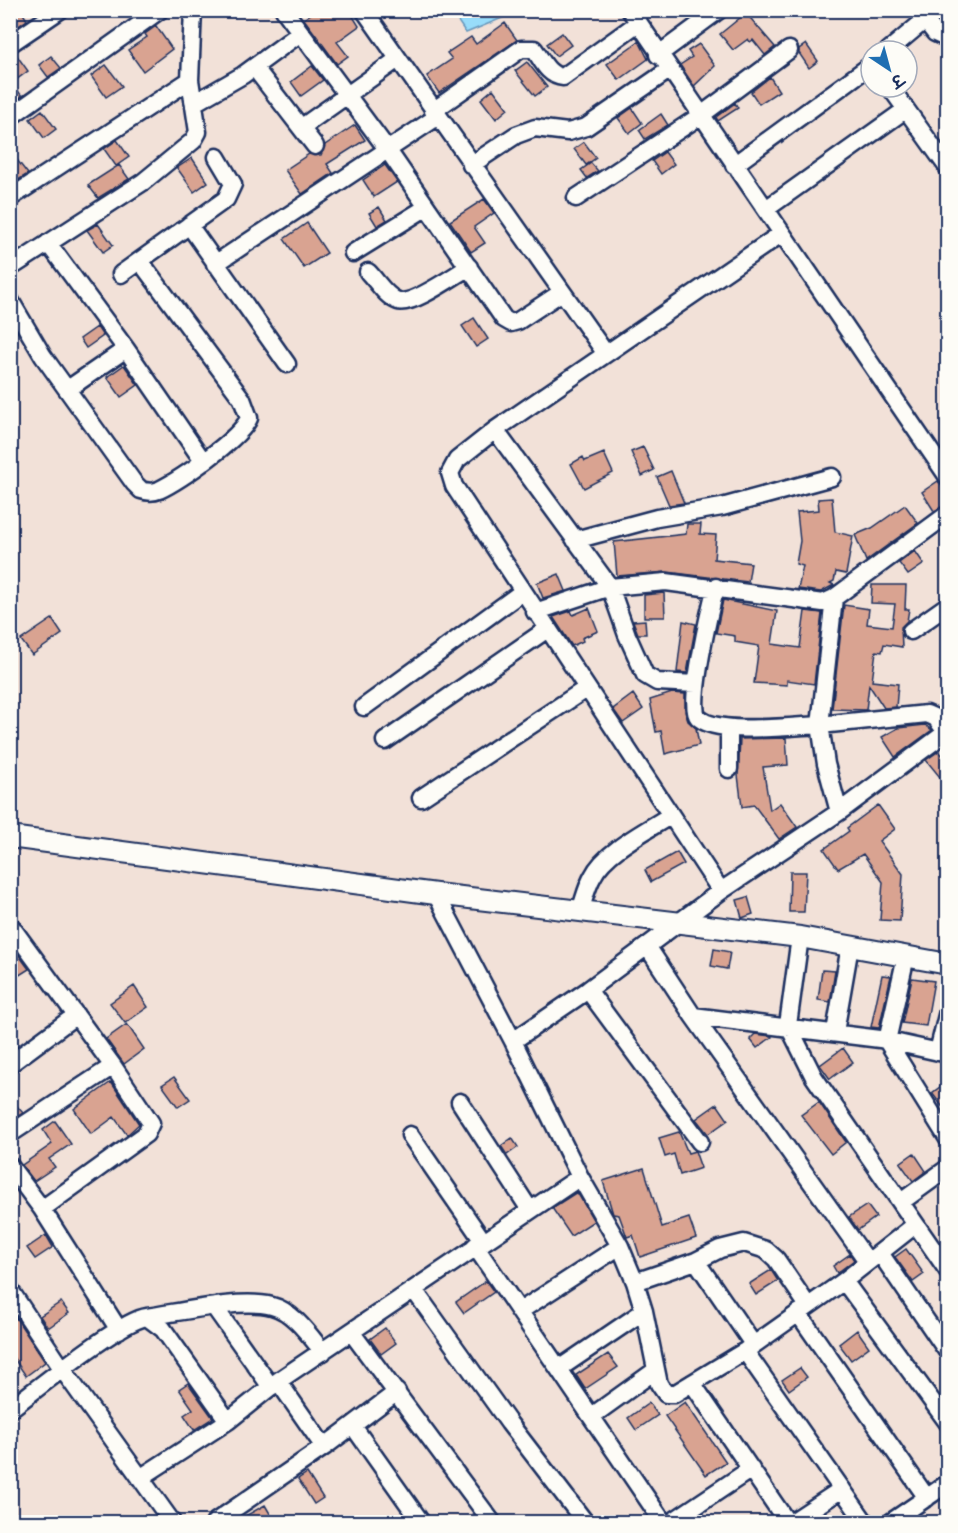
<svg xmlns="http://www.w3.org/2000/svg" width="958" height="1533" font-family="Delius,'Playpen Sans Deva',sans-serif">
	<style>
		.water { fill: #98dcfa; stroke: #6697bc; stroke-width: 1.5 }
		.building { fill: #d9a391; stroke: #1b2f5e; stroke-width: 1.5 }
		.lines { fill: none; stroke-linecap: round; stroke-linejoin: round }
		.minor-casing { stroke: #1b2f5e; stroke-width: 21 }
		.tertiary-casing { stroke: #1b2f5e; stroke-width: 24 }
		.minor { stroke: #fdfcf7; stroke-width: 16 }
		.tertiary { stroke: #fdfcf7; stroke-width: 20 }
	</style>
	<rect width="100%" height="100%" fill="#f2e1d8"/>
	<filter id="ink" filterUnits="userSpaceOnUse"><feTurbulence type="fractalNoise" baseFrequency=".0167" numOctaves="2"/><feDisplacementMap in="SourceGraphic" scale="12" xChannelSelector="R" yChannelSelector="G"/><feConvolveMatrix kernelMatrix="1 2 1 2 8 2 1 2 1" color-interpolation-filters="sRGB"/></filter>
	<g filter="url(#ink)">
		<path class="water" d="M451,11H519L466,33Z"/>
		<path class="building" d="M10,10H21L27,20L17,27L10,17Z
			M316,10H349L359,26L337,42L348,56L337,64L304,19Z
			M746,13L775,47L765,55L753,40L750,42L748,39L733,50L720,34Z
			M505,23L517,40L439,93L427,76L452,59L447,53L471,37L476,44Z
			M156,26L172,49L143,71L128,50L147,37L145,34Z
			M562,33L571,45L556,56L547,44Z
			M639,41L648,59L619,80L607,64Z
			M699,44L715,66L694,86L680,65L692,57L688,51Z
			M806,44L818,61L809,68L799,53V49Z
			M15,53L28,71L12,83L22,96L10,104V54Z
			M51,56L61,68L48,77L39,65Z
			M527,62L547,87L535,96L515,71Z
			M106,65L122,86L106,97L91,76Z
			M312,66L323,80L301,96L291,82Z
			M770,77L779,91L759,104L751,92Z
			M493,89L508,109L496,119L481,99Z
			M735,103L738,108L718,121L716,117Z
			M632,108L642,123L629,133L618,118Z
			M42,110L56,129L44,138L30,119Z
			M661,114L668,125L645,139L639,130Z
			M355,125L365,140L327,164L333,173L302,194L285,170L309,154L321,155L325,145Z
			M117,140L129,157L116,166L104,149Z
			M584,142L596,158L586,165L574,149Z
			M10,151L28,174L10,185Z
			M665,152L674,164L661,174L652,161Z
			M192,158L208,182L194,192L177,168Z
			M591,163L598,171L587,178L581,170Z
			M119,165L129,179L98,198L88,185Z
			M385,165L397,182L374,197L363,180Z
			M484,199L494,213L474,227L485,243L471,252L450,221Z
			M379,207L387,220L377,226L369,213Z
			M307,223L327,253L304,268L284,239Z
			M98,224L113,245L103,252L87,230Z
			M474,318L488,339L476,347L462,326Z
			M97,327L103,336L86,348L80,339Z
			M124,365L138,385L121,397L107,377Z
			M643,447L654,470L642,476L631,452Z
			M604,453L613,473L584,488L571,464L583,457L585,461Z
			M671,471L684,503L669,505L657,477Z
			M938,481L948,495V504L934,511L922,492Z
			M832,498L835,532L853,536L846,574L836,572L834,581L830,583L834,585L821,592L798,589L803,566L796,564L800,541L797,512L819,510L818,499Z
			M905,505L918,523L866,561L855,535L872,528Z
			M687,524H701L700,534L716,535L714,559L751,563L748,582L667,572L617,576L614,542L686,534Z
			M915,551L924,564L908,575L899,563Z
			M559,574L566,591L543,598L537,583Z
			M872,585H906L905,609H909L907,621L901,627L902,647L884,644L882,652L876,651L872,681L898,684L896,707L884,708L869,685L866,710L832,709L844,605L869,609L867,624L892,627L895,604L871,603Z
			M664,593L665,617H644V595Z
			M723,600L777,611L772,644L800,648L805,611L822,613L814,684L787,680V685L754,683L759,646L735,642V636L716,633Z
			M589,608L598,631L582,638L583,641L572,646L553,617L571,611L573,615Z
			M52,619L62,634L32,655L21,640Z
			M645,620L646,634H638L633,621Z
			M683,621L696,624L687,673L677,672Z
			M672,693L685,694V712L688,721L696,728L699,745L665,754L661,731L656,732L650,700Z
			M633,694L643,709L623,723L613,709Z
			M925,725L932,730L895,757L882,737L898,728Z
			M786,738L788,765L763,767L770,810L780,803L797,827L779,839L754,805L742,807L738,775L740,739Z
			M939,751L948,762V787L926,760Z
			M878,805L895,829L879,841L903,874L900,921L880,920L883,882L863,854L838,869L824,849L849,831L847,828Z
			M677,852L684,864L651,882L645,870Z
			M790,872H806L804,912H789Z
			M748,897L753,914L742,918L737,900Z
			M10,943L29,969L10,981Z
			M714,949L730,952L727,969L711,966Z
			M822,970L835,971L830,1002L818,1000Z
			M882,975L891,976L879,1028L871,1027Z
			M912,978L934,981L926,1026L902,1023Z
			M134,986L148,1007L125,1023L110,1003Z
			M127,1024L144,1049L124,1064L106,1039Z
			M755,1034L771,1036L772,1037L757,1048L750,1039Z
			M843,1048L853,1062L830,1079L820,1065Z
			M174,1077L190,1099L178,1107L162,1085Z
			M948,1081V1114L932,1093Z
			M111,1082L139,1124L127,1135L114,1117L91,1134L74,1109Z
			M10,1098L23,1113L10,1121Z
			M819,1102L846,1142L831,1154L801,1115Z
			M717,1104L728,1120L708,1134L696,1119Z
			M55,1121L71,1144L49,1159L55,1167L34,1181L22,1165L52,1144L43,1130Z
			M679,1132L688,1153L695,1151L701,1168L680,1175L674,1154L665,1157L659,1138Z
			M512,1138L518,1147L507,1155L501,1146Z
			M914,1153L926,1171L913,1181L900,1163Z
			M644,1168L662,1227L689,1218L696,1238L640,1257L633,1235L627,1237L619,1215L613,1214L603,1181Z
			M577,1192L594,1221L571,1236L552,1208Z
			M867,1205L876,1217L858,1230L849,1217Z
			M46,1235L53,1247L35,1259L27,1248Z
			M906,1249L924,1274L913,1282L895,1257Z
			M850,1254L854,1260L837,1273L833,1266Z
			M771,1270L778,1281L756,1295L749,1284Z
			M486,1281L494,1292L464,1313L456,1302Z
			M61,1302L69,1313L48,1328L40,1316Z
			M16,1318L45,1362L26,1376L10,1353V1322Z
			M385,1328L396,1343L381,1354L370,1339Z
			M857,1330L869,1347L851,1360L839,1344Z
			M608,1354L618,1367L585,1389L576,1375Z
			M800,1368L807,1377L789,1390L782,1380Z
			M188,1383L213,1418L194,1430L184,1415L193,1409L179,1389Z
			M685,1402L726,1462L706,1475L665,1416Z
			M649,1403L658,1415L636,1430L628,1418Z
			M307,1473L323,1498L314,1504L298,1479Z
			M265,1505L272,1517L263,1522H235Z"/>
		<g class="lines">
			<defs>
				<path id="minor" d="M284,10L387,149L504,319L511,323L518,321L562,292
					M364,10L606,354
					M630,10L948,477
					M939,10L948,14
					M925,20L935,33L948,39
					M10,44L60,10
					M888,51L925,20L920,10
					M658,55L719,10
					M254,67L315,146
					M890,87L948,168
					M196,102L243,75L299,34
					M433,111L521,49H534C542,60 548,76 563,77L638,23
					M10,117L160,10
					M302,127L398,59
					M471,165L516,135L535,128L568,132L586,127L669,70
					M734,165L871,65
					M10,198L190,80
					M576,198L700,116L789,50
					M766,209L905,110
					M189,225L287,364
					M48,243L126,349L203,461
					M353,253L427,207
					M215,264L437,117
					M10,268L143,182L193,141L198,132L190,80L193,10
					M368,272C377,281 386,297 398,301C412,306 455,275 469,267
					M121,274L226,199L233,184L217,157
					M10,300L43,356L134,483L141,490C147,492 152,493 159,490C180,480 241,438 249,418L242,399L140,261
					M68,389L126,349
					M495,430L610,587L627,635L645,675L657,682L696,684
					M575,540L657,518L722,507L832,477
					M716,587C711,605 687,706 698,717C715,736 795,726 820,725L826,764L839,812
					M834,598L820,725L927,714L936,718L946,732
					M535,612L610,587L666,582L823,603L834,598L948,514
					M911,631L948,605
					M364,707L522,592
					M385,741L546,630
					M729,769V728
					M421,798L587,688
					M721,891L454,486L450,473L457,460L495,430L781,234
					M436,894L513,1041L580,1177L620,1246L635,1282L644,1311L659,1384L666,1394H674L745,1351L844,1281L915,1225
					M580,911C584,900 587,886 593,876C605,851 648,830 671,815
					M10,925L113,1066L151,1123L146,1134L42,1209
					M800,937L788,1025L814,1077L948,1271
					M647,946L693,1016L880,1039L948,1054
					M906,956L887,1041L948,1139
					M588,990L700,1142
					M693,1016L868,1262
					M835,1032L850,946
					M513,1041L588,990L721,891L839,812L948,731
					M938,1052L948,1011
					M10,1064L76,1015
					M460,1102L530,1210
					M10,1134L113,1066
					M410,1135L483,1241
					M10,1166L42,1209L119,1330
					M901,1202L948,1168
					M475,1246L663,1522
					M880,1253L947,1351
					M696,1261L753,1344
					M844,1281L948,1423
					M635,1282L696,1261L720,1249L744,1243L766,1250L776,1259L808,1306
					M10,1290L63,1370L172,1522
					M414,1290L509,1423L585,1522
					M215,1308L271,1387
					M520,1311L620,1246
					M798,1313L927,1498
					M147,1317C181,1312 241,1298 272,1306C293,1311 310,1336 323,1352
					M352,1333L492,1522
					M745,1351L865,1522
					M560,1368L644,1311
					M278,1381L324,1447
					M692,1383L787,1522
					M10,1409C37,1389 121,1320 147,1317L163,1329L228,1421L278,1381L580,1177
					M592,1416L656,1370
					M353,1426L421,1522
					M140,1478L228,1421
					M215,1522L324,1447L397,1392
					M672,1522L751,1469
					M792,1522L842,1489
					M891,1522L948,1483"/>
				<path id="tertiary" d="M10,837L436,894L800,937L948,964"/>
			</defs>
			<use href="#minor" class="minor-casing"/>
			<use href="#tertiary" class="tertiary-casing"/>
			<use href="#minor" class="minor"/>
			<use href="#tertiary" class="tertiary"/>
		</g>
	</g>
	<rect width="958" height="1533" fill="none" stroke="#fdfcf7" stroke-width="36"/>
	<rect x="18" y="18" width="922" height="1497" fill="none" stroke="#1b2f5e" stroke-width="2" filter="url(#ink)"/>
	<g transform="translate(889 69) rotate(144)"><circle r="28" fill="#fdfcf7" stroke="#a3aaba" stroke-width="1.5"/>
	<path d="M0-4.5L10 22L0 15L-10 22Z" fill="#1f6fb2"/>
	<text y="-9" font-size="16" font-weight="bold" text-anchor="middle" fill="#1b2f5e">उ</text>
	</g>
</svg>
